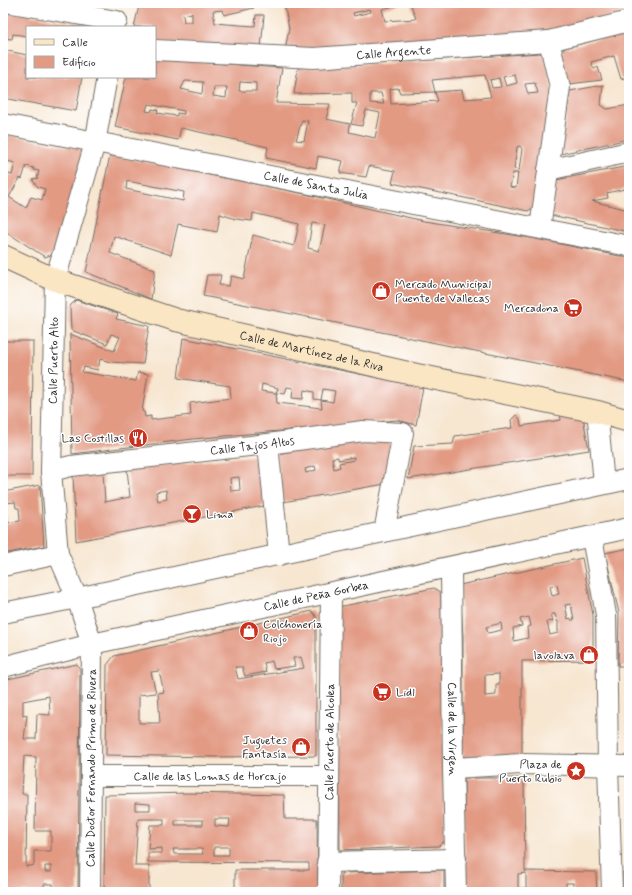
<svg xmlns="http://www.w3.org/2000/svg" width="632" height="895" font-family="Mynerve,sans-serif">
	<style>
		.building { fill: #e29a83; fill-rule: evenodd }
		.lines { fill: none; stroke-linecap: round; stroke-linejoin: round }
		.street-casing { stroke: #726c65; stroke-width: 22 }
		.secondary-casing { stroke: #726c65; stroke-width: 24 }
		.street { stroke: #fff; stroke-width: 20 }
		.secondary { stroke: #fbe6c4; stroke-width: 22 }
		.labels { text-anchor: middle; stroke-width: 3; stroke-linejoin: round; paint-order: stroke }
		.street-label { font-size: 12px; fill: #2b2b2b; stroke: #fff }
		.poi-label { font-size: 12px; fill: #2b2b2b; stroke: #fff; text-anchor: end }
	</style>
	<rect width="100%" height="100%" fill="#fff"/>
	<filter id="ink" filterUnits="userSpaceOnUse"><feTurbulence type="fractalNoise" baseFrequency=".025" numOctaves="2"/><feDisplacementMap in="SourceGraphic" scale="8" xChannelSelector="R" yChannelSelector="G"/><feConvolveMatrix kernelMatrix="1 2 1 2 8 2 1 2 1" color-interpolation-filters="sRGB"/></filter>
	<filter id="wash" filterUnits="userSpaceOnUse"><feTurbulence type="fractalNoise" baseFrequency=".012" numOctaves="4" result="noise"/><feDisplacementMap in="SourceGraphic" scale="16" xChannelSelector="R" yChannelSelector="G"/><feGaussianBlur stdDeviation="0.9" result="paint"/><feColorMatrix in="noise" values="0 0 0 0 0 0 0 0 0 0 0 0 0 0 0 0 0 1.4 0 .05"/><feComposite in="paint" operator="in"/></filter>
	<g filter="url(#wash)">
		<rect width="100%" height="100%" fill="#f7e6d0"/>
		<g id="blocks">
			<path class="building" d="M74,3H100L95,7Z
				M152,3H254V8L224,15L223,10L213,11L215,23L240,25L255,26L256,15H264L261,49L155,42V27H134L139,6ZM192,13V22H184L183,15Z
				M284,3H314L315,7L328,3H398L399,5L382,9L385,21L416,19L411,5L419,3H629V11L538,35L285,50L289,29ZM370,9L371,12L354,16L353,13Z
				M3,11L17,13L94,27H27V36L13,34L12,39L3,38Z
				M629,31V77L621,79L614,56L591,62L594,69L598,67L602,80L569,84L561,53L565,48Z
				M3,50L27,55V77H82L76,111L3,98Z
				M540,53L545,56L553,92L534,207L528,211L392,183L395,171L369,166L366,177L340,173L343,161L318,156L316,168L266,158L268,147L181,128L178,140L115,127L126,77H155V59L282,68L276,103L330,104L326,119L350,124L349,132L375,138L380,113L366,110L362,126L351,124L357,103H352V93L294,94L298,68ZM485,75L491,97L464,99L462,90L435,92L432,80ZM515,75L517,83L506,86L503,77ZM499,78L501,87L492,88L490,80ZM185,81L203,82L202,94L181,89ZM240,82L256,83V91H239ZM535,83L538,93L528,94L525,84ZM214,87H227L226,98L213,96ZM398,88L400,93L435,92L438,101L391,104L390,89ZM370,93H381L384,104L370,103ZM148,104L184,111V114L177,113V116L157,113L158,110L152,109L151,112L146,111ZM302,120L308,121L304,141L296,140ZM520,146L522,149L519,170L514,169L517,147ZM513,173H518L516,188L510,187Z
				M603,85L601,105L607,109L629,105V139L560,154L570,91Z
				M3,134L86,150L59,252L45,257L3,230V172L12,175L15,163L3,160ZM26,166L34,168V170L39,171L37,179L34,178L33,181L38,187L45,189L42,200L31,197L26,208L9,197L20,178L22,179Z
				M110,155L305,194L424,221L531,238L629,258V382L203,296L207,275H221L219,285L229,286L231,276L244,279L253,235L294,246L299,224L253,213L252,221L236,219L220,214L217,232L178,224L171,255L114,236L110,253L155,270L151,299L86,272ZM127,181L184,192L183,201L126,189ZM312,223L325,225L319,251L308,248Z
				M629,166V188L607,193L608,198L592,201L629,210V232L551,215L556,180Z
				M76,300L118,314L116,319L149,326L143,364L110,362L100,359L98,370L84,367L82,372L136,381L138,372L148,374L142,411L144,412L145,417L151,416V420L191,415L190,403L231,398L230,386L178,378L183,338L423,387L416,425L397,420L193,439L72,454L70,334L114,351L120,337L111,334L107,344L71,330L70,306ZM262,384L278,388L276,393L285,394L287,387L293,388L292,398L303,399L304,390L314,392V399L321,400L323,389L335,391L333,402L321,400L322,408L277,403L276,393L261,391Z
				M3,341H33L32,476H3Z
				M560,413L583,417L589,450L408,479L414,446L453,444L455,436L512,428L511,420L516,415L520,419L521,426L561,420Z
				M364,438L393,442L385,484L283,502L277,454ZM338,457V460L354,457V460L339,463L340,467L334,469L332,458ZM315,466L316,470L306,473L305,469Z
				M260,455L264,506L76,541L73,475L103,472L105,502L130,497L127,469ZM239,477L240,490L231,491L230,478ZM166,490L167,499L158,501L156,492Z
				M40,485L44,546L3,554V492ZM15,502L16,508H19L20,521L7,523L5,503Z
				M629,548V666H618L619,613L605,553Z
				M582,558L593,615V660L522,661V756L463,757V637L460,585ZM557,585L559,594L552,596L550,586ZM571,604L574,620H571V618L568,619L565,605ZM551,614H555L557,621H558V633L550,635L547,622L553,621ZM529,617L531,626L527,627L528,638L514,641L513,628L522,626L520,619ZM501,623L502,630L488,633L486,627ZM499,674V684H496V695L485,696V675Z
				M434,588L441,593L445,840L439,846L340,850L338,607Z
				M312,611L316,616V756L214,757L106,755L107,665L114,656ZM301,657L304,668L238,679L235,667H242L245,676L266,672L264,663L272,661L274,669L295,666L293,658ZM159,671L164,692L158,693L160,723H139V695L156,693L151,672Z
				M77,664L80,669L78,892H53V884H44V892H3V680ZM49,696L50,715L37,714L36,739H24L27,715L23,716V701ZM24,756L36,757L35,831H51V851H34V865L26,867L27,794H22ZM45,866H51V872H45Z
				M464,778H524L525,871L596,872L597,892H573V883H566V892H465ZM526,873V888H518V874Z
				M188,793L284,795L285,819H317L318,892H235V870H309V863L148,862V853H162V848L148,849L150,825H164V819H138L135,866H149V892H104L105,795ZM135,803L150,804V810H135ZM215,819H230L229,827L215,826ZM175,820H203V825H175ZM214,847H229V855H214ZM173,849H202L203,854H174Z
				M444,870V892H341V873Z
				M623,872H629V892H624Z"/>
		</g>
	</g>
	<g filter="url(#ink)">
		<use href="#blocks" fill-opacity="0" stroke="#726c65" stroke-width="1"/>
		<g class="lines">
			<defs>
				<g id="street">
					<path d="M11,3L117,21"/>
					<path id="s1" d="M155,50L314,58L549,41L629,21"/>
					<path id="s2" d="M3,124L629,246"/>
					<path d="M548,170L629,152"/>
					<path d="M540,228L560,87L549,41"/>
					<path d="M598,420L604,484"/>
					<path d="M268,444L279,555"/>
					<path id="s3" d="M51,471L71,466L268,444L363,431L403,433L384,532"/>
					<path d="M592,537L606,615L608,765L612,892"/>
					<path d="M3,566L58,554"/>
					<path id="s4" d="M451,567L453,768L456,892"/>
					<path d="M3,613L77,598L629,479"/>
					<path id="s5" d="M3,667L92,644L629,528"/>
					<path d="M453,768L522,764L629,766"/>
					<path id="s6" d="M93,776H328"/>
					<path d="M327,862L456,859"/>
					<path id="s7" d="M90,892L92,644L77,598L58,554L51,471L55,280L95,143L107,77"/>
					<path id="s8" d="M328,892L331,593"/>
				</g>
				<g id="secondary">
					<path id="s9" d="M3,256L55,280L176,320L417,375L598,412L629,421"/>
				</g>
			</defs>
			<use href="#street" class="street-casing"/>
			<use href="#secondary" class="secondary-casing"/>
			<use href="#street" class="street"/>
			<use href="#secondary" class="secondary"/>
		</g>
	</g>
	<defs>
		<symbol id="shop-disc" viewBox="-11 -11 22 22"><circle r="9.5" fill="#c8321e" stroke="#fff"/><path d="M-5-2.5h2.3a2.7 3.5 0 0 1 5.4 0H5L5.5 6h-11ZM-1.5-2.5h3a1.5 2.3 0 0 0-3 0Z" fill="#fff"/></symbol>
		<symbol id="supermarket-disc" viewBox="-11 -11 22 22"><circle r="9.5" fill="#c8321e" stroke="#fff"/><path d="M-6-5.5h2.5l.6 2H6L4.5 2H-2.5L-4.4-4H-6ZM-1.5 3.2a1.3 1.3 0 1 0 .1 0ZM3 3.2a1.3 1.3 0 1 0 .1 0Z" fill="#fff"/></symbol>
		<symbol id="restaurant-disc" viewBox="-11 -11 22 22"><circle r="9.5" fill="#c8321e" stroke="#fff"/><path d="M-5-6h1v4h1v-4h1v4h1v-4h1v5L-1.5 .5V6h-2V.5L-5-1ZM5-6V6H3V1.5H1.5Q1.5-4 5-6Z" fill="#fff"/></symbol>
		<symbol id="bar-disc" viewBox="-11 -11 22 22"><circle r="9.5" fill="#c8321e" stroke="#fff"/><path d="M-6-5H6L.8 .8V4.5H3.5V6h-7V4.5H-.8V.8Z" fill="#fff"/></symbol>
		<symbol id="sight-disc" viewBox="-11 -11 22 22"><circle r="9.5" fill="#c8321e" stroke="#fff"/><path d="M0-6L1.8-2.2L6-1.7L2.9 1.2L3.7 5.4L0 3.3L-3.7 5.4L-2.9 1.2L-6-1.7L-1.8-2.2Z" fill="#fff"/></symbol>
	</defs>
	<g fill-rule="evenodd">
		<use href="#shop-disc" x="370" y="280" width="22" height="22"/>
		<use href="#supermarket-disc" x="562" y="297" width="22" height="22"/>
		<use href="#restaurant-disc" x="127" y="427" width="22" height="22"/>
		<use href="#bar-disc" x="181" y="503" width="22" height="22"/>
		<use href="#shop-disc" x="238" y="620" width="22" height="22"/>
		<use href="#shop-disc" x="578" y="644" width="22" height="22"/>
		<use href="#supermarket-disc" x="371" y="681" width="22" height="22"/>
		<use href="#shop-disc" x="290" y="736" width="22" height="22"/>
		<use href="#sight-disc" x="565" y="760" width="22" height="22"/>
	</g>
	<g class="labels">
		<g class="street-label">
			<text dy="4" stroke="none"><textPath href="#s1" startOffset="239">Calle Argente</textPath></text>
			<text dy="4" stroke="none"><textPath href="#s2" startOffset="319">Calle de Santa Julia</textPath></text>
			<text dy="4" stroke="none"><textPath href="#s9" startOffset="324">Calle de Martínez de la Riva</textPath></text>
			<text dy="4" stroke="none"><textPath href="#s7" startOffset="538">Calle Puerto Alto</textPath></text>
			<text dy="4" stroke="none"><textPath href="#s3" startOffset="203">Calle Tajos Altos</textPath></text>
			<text dy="4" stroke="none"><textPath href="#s5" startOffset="321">Calle de Peña Gorbea</textPath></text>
			<text dy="4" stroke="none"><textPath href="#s4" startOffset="162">Calle de la Virgen</textPath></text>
			<text dy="4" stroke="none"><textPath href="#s8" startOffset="150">Calle Puerto de Alcolea</textPath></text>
			<text dy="4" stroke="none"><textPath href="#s7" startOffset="124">Calle Doctor Fernando Primo de Rivera</textPath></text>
			<text dy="4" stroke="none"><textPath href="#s6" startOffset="117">Calle de las Lomas de Horcajo</textPath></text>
		</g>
		<g class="poi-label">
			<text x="395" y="288" text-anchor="start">Mercado Municipal<tspan x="395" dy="14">Puente de Vallecas</tspan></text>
			<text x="559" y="312">Mercadona</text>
			<text x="124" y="442">Las Costillas</text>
			<text x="206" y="518" text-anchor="start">Lima</text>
			<text x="263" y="628" text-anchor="start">Colchonería<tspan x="263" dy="14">Riojo</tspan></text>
			<text x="575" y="659">lavolava</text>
			<text x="396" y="696" text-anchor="start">Lidl</text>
			<text x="287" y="744">Juguetes<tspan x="287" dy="14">Fantasía</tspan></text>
			<text x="562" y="768">Plaza de<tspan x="562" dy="14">Puerto Rubio</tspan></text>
		</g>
	</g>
	<rect width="632" height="895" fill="none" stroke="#fff" stroke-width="16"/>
	<rect x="26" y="26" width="130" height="52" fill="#ffffff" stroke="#aaaaaa"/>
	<rect x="34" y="39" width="20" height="6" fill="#fbe6c4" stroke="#aaaaaa"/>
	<text x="62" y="46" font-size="12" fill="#2b2b2b">Calle</text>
	<rect x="34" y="56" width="20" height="12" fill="#e29a83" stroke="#aaaaaa"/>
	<text x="62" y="66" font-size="12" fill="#2b2b2b">Edificio</text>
</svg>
